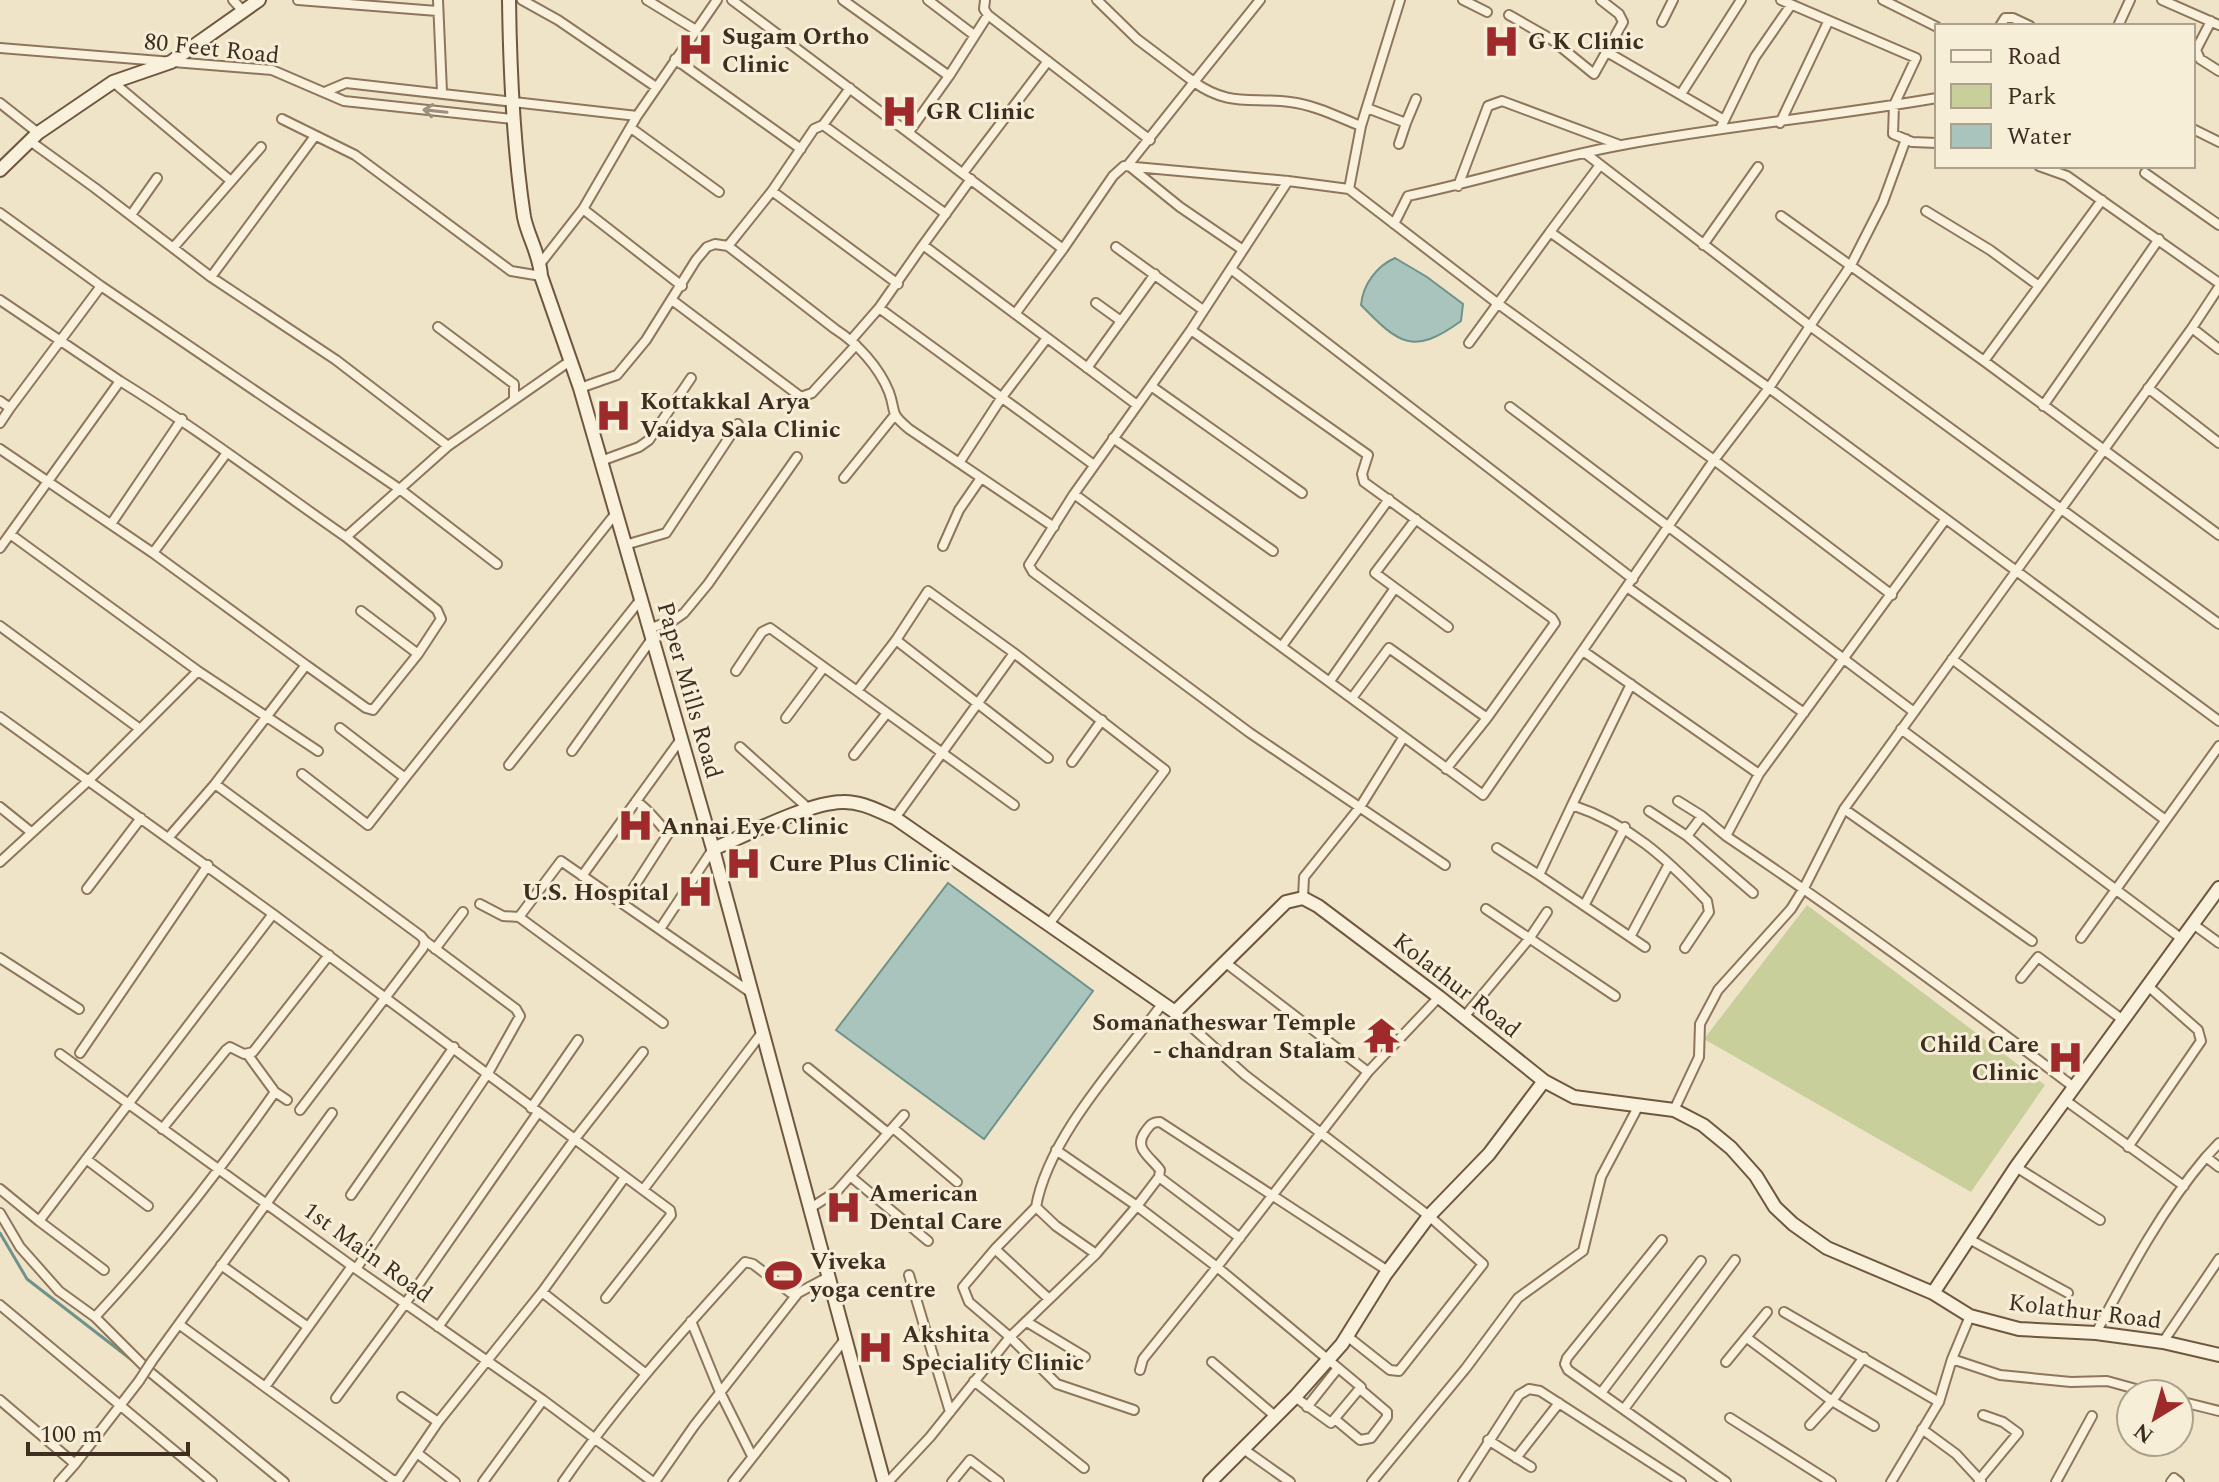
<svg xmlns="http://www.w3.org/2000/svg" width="2219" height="1482" font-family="Spectral,serif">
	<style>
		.green { fill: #c9cf9b }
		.water { fill: #a9c4bc; stroke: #6f938a; stroke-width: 2 }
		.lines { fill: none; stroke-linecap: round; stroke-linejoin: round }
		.stream { stroke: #6f938a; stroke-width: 3 }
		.street-casing { stroke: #8d765c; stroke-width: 12 }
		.secondary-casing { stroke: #6f573f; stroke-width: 16 }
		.street { stroke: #faf1dc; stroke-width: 8 }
		.secondary { stroke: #faf1dc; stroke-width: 12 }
		.street-bridge-casing { stroke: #8d765c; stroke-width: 12; stroke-linecap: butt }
		.street-bridge { stroke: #faf1dc; stroke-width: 8 }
		.oneway { stroke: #9c907e }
		.labels { text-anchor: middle; stroke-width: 6; stroke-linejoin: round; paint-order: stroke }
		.poi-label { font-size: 24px; font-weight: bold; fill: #3d2e20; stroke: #f7eed8; text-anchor: start }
		.street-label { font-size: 24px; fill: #3d2e20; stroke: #f7eed8 }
	</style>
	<rect width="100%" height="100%" fill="#f0e4c8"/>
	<path class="green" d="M1807,905L2045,1085L1971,1192L1704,1039Z"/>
	<path class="water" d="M1395,258L1427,277L1463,304L1461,321C1413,356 1399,344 1361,305C1363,284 1377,266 1395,258Z
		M948,883L1093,991L984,1139L836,1030Z"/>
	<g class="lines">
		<path class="stream" d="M0,1233L27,1279L137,1364"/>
		<defs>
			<path id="street" d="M233,0L242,10
				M298,0L437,11
				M438,0L442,92
				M522,0L558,20L656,87
				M647,0L696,30
				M732,0L1063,249L1113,176L1124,166L1288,181L1349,189L1497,303L1714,460L1892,595
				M843,0L949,76
				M928,0L974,35
				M985,0L984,9L988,15L1150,140
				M1097,0L1137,39L1194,82L1128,165L1180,207L1243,250
				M1260,0L1194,82C1229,107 1250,97 1290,102C1315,105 1338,117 1361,126
				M1463,0L1487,12
				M1781,0L1916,58L1894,105L1893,134L1912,142L1937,143
				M1883,0L1937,27
				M2162,0L2219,25
				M1509,15L1551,39L1594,74L1623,22L1619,14L1601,0
				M2211,21L2196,50L2200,59L2219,71
				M1662,22L1673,0
				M2000,26L2005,18H2013L2030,26
				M2118,26L2130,0
				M0,48L272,70L344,101L513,119
				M1607,52L1724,120
				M675,59L801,149
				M113,82L231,181
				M327,91L346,83L637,116L717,0
				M1681,94L1741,0
				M0,103L38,133
				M1367,108L1406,123L1399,144
				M637,116L583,209L682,286
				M282,119L355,155L511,271L541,276
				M1406,123L1416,99
				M1780,123L1828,22
				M823,125L850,88
				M631,128L719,192
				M1720,129L1755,57L1791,5
				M2193,129L2219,142
				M909,132L949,76L988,15
				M1906,139L1883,202L1851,265L1810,326L2219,624
				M30,141L95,188L211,277L336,360L448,446
				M1600,165L1550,232L1769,388L2219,721
				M2039,166L2067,176L2219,283
				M963,173L1048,61
				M2145,173L2219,225
				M1288,181L1191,330L1074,494L1029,565L1033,572L1250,733L1445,865
				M1458,186L1488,106L1502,101L1620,145
				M1349,189L1361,126L1400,0
				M772,191L814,129L823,125L946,214
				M1926,211L1990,250L2039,286
				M0,213L101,286L401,490L497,564
				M131,215L157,178
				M1781,216L1984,361L2219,535
				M1394,224L1408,196C1480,181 1550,158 1622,145C1727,126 1832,116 1937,98
				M923,245L971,179
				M1703,245L1758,167
				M728,246L772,191L898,284
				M1116,247L1203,310
				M173,248L261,147
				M540,264L583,209
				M1231,269L1633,579
				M211,277L315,136
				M0,300L120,381
				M672,300L801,397L812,393L856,345
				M1096,303L1121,321
				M879,308L923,245L1137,405
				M1015,314L1063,249
				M438,327L514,384V400
				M2192,328L2219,349
				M1191,330L1368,455L1362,474L1364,482L1552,618L1555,623L1487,718L1446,769
				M852,339L879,308L1094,465
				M1469,343L1550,232
				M1984,361L2102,200
				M1087,368L1155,274
				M1151,386L1302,493
				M580,388L617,375L646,340L696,260L707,247L715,244L728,246L835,329C857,343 879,367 889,392C897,414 888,411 909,429L1054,527
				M2148,388L2219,443
				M0,401L10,408L0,423
				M2043,406L2159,239
				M1510,407L1914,712
				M10,408L101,286
				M1113,438L1273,551
				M0,449L153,553L306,665L215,784L169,837
				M601,461L639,447L649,440L691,378
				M959,463L1002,397L1047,338
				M844,478L894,416
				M1074,494L1483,795L1714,460L1769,388L1810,326L1585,153
				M1416,519L1375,573L1448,627
				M1945,520L1759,774L1726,836C1845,916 1961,1001 2075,1088
				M111,524L182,419
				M10,534L120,381C198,429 271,485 346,537L448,446L570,361
				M625,545L666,533L738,424
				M943,546L959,510L981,478
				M0,548L10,534L198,671L318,751
				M153,553L226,454
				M1627,587L1804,713
				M361,611L418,654
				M0,626L140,729
				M648,629L674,620L684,613L708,584L797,457
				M896,640L1048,758
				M1282,646L1389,499
				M1583,651L1759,774
				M1952,659L2164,819
				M306,665L366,708L373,710L418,654L441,619L437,610L346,537
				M736,671L762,632L770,628L857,691L896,640L928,591L1014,653
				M1330,681L1395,588
				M857,691L1014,805
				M1352,698L1389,648L1487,718
				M0,717L273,914L39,1221L104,1270
				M786,718L824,667
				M340,728L405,778L616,513
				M1901,729L2182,939
				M740,747L809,809
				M572,751L651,640
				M854,755L887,713
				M1072,762L1102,720
				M509,765L641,599
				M302,774L368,825L405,778
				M215,784L421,936L425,941L423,948L300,1110
				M1678,801L1702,816L1726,836
				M1572,805L1631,684
				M0,807L31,832
				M1844,809L2032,941
				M1649,811L1687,836
				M1702,816L1687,836L1753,893
				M895,818L1014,653L1165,770L1049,924
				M1497,848L1539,875
				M0,862L87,782L198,671
				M582,876L681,739
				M87,889L141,818
				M1303,898L1304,877L1360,807L1403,738
				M480,904L503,916L519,917
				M623,904L668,834C659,823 648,809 636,801
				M1585,904L1625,827
				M1486,909L1615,996
				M273,914L643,1190L761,1034
				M2193,924L2219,943
				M660,929L713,849
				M1630,937L1669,864
				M2081,938L2219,746
				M1645,947L1539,875L1572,805C1629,824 1666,858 1707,901L1709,912L1685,948
				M435,949L463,912
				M0,958L79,1009
				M1226,963L1368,1072
				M2021,978L2038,957L2123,1020
				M1163,1003C1120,1061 1048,1137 1036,1207L1056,1226L1096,1254L1137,1206L1217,1267L1368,1072L1439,997
				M1175,1012L1245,1075L1429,1216L1483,1264L1399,1371L1390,1370L1347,1336
				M1464,1017L1529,939L1547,912
				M663,1023L519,917L561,861L750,992
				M80,1053L208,865
				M60,1054L356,1269L543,1400L653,1482
				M248,1055L275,1092
				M808,1068L888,1133
				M2065,1100L2184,1186
				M531,1108L578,1040
				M1674,1110L1699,1057L1700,1024L1718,990L1791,909L1804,888L1844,809L2192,328L2219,287
				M893,1128L957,1182
				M162,1129L226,1050L230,1047L244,1054L253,1052L329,955
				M2128,1147L2201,1041L2198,1030L2148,986
				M1056,1150L1137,1206L1159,1177L1160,1170C1151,1157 1133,1149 1145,1132C1150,1125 1152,1122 1160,1122L1388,1271
				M2206,1157L2219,1143
				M86,1159L148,1206
				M2016,1167L2100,1220
				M850,1176L928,1241
				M1159,1177L1240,1238
				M0,1189L39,1221
				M351,1195L454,1047
				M809,1209L837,1191L904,1115
				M0,1213L20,1247L59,1291L95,1317L150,1372L284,1482
				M1969,1239L2068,1293
				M1662,1240L1567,1358L1565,1364L1568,1370L1726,1482
				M995,1249L1036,1207
				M221,1265L308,1327
				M356,1269L488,1073L520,1016L516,1009L425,941
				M909,1275L950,1412
				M542,1292L646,1374
				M606,1298L671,1215L670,1210L643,1190
				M1049,1299L995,1249L963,1287L969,1302L1010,1337L1057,1384L1134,1410
				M0,1305L212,1482
				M1784,1312L1939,1402
				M95,1317C161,1246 219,1172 275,1092L287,1100
				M691,1321L720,1392L752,1456
				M1027,1322L1085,1357
				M180,1325L394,1481L399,1479L438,1422L542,1292L625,1177
				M438,1327L574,1140L643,1052
				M2096,1333C2128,1273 2161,1210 2206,1157L2219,1167
				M1747,1338L1832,1401L1874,1426
				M2163,1342L2219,1259
				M1952,1359L2000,1375L2071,1382L2107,1381L2154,1394
				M152,1361L332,1113
				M1212,1362L1275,1416
				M1726,1362L1767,1312
				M1140,1370L1143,1359L1217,1267L1361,1387L1331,1423L1295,1397
				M974,1381L1084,1468
				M265,1387L352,1266
				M1601,1393L1701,1261
				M402,1397L438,1422
				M336,1398L405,1304L537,1114
				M0,1400L75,1464L139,1381
				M2179,1401L2219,1411
				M1307,1407L1338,1368
				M1624,1409L1735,1260
				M1730,1418L1831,1482
				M1336,1420L1360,1440L1371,1438L1387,1417V1412L1360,1389
				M1810,1425L1832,1401L1864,1357
				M1922,1429L1956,1454L1981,1481
				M1488,1440L1531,1467
				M1242,1448L1290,1482
				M417,1453L455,1482
				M1516,1458L1559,1403
				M1979,1480L2018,1433L2003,1422L1983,1415
				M59,1482L75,1464
				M483,1482L543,1400
				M563,1482C617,1404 681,1332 745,1262L753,1264L791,1293H798L828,1277
				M655,1482L694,1426L798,1293
				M733,1482L846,1338
				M888,1482L930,1437L1010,1337L1096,1254
				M952,1482L970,1460L999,1482
				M1372,1482L1466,1368L1518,1298L1583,1251L1601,1177L1639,1105
				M1463,1482L1519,1395L1529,1389L1540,1391L1681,1482
				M1891,1482L1939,1402L1952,1359L1970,1316
				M2056,1482L2092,1416
				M2171,1482L2174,1478L2179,1482"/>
			<path id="secondary" d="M509,0C510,73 513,145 524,217C528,237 540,255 541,276L580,388L713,849L884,1482
				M0,170L38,133L113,82L171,62L259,0
				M713,849C747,835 807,803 842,802C861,801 878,811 895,818L1175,1012L1286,902L1303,898L1318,906L1439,997L1544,1081L1574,1097L1674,1110L1703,1125L1731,1148L1756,1176L1775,1207L1793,1224L1827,1248L1933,1293L1970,1316L2019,1329L2096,1333L2163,1342L2219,1355
				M1933,1293L2016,1167L2219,888
				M1210,1482L1295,1397L1342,1344L1385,1275L1429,1216L1489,1154L1544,1081"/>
		</defs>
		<use href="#street" class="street-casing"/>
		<use href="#secondary" class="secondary-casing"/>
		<use href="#street" class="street"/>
		<use href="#secondary" class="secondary"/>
		<defs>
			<path id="street-bridge" d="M139,1381L152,1361"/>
		</defs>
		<use href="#street-bridge" class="street-bridge-casing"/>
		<use href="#street-bridge" class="street-bridge"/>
	</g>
	<defs><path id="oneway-shaft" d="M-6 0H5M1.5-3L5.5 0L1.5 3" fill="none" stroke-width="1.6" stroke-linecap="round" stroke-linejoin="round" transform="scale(2)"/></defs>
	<use class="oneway" href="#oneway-shaft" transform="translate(435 111) rotate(-174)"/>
	<defs>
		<symbol id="hospital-bare" viewBox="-9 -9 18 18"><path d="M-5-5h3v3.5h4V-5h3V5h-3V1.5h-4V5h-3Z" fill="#9e2a2b" stroke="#f7eed8" stroke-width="2.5" paint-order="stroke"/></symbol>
		<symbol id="temple-bare" viewBox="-9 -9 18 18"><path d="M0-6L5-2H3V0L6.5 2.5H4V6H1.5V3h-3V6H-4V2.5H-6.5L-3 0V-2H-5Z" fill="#9e2a2b" stroke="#f7eed8" stroke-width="2.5" paint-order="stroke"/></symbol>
		<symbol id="stadium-bare" viewBox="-9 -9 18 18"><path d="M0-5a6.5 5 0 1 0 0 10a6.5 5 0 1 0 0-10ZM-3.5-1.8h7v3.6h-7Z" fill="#9e2a2b" stroke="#f7eed8" stroke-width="2.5" paint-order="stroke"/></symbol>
	</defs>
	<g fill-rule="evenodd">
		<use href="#hospital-bare" x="1476" y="16" width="51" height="51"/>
		<use href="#hospital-bare" x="670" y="24" width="51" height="51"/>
		<use href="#hospital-bare" x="874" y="86" width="51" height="51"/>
		<use href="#hospital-bare" x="588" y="390" width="51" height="51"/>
		<use href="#hospital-bare" x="610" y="800" width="51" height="51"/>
		<use href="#hospital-bare" x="718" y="838" width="51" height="51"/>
		<use href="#hospital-bare" x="670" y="866" width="51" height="51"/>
		<use href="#temple-bare" x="1356" y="1010" width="51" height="51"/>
		<use href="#hospital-bare" x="2040" y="1032" width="51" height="51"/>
		<use href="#hospital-bare" x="818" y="1182" width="51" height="51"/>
		<use href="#stadium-bare" x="758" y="1250" width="51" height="51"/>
		<use href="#hospital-bare" x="850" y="1322" width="51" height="51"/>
	</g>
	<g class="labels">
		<g class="poi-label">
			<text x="722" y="44">Sugam Ortho<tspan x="722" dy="28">Clinic</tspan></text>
			<text x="1528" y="49">G K Clinic</text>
			<text x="926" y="119">GR Clinic</text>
			<text x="640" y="409">Kottakkal Arya<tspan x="640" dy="28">Vaidya Sala Clinic</tspan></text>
			<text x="661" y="834">Annai Eye Clinic</text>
			<text x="769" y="871">Cure Plus Clinic</text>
			<text x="669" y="900" text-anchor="end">U.S. Hospital</text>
			<text x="1356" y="1030" text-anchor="end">Somanatheswar Temple<tspan x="1356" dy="28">- chandran Stalam</tspan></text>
			<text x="2039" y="1052" text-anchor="end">Child Care<tspan x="2039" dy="28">Clinic</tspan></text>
			<text x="869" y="1201">American<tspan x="869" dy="28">Dental Care</tspan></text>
			<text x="810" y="1269">Viveka<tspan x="810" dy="28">yoga centre</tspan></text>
			<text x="902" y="1342">Akshita<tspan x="902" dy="28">Speciality Clinic</tspan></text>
		</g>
		<g class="street-label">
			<text transform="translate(212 48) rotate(6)" y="8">80 Feet Road</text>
			<text transform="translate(690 690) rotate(74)" y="8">Paper Mills Road</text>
			<text transform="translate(1457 985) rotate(38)" y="8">Kolathur Road</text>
			<text transform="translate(368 1252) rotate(36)" y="8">1st Main Road</text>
			<text transform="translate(2085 1311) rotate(7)" y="8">Kolathur Road</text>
		</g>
	</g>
	<rect x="1935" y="24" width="260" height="144" fill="#f7eed8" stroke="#ada18e" stroke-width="2"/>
	<rect x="1951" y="50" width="40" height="12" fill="#faf1dc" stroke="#ada18e" stroke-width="2"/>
	<text x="2007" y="64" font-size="24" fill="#3d2e20">Road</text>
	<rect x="1951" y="84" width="40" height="24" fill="#c9cf9b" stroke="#ada18e" stroke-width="2"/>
	<text x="2007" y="104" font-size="24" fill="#3d2e20">Park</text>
	<rect x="1951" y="124" width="40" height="24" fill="#a9c4bc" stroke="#ada18e" stroke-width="2"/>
	<text x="2007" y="144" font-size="24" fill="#3d2e20">Water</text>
	<g transform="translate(2155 1418) rotate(217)"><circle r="38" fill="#f7eed8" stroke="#ada18e" stroke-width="2"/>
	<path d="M0-6L14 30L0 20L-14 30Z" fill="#9e2a2b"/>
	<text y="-12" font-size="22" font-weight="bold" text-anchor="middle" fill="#3d2e20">N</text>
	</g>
	<path d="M28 1442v12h160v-12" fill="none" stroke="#3d2e20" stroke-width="4"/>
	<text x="40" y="1442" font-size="24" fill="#3d2e20" stroke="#f7eed8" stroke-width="6" paint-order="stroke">100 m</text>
</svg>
